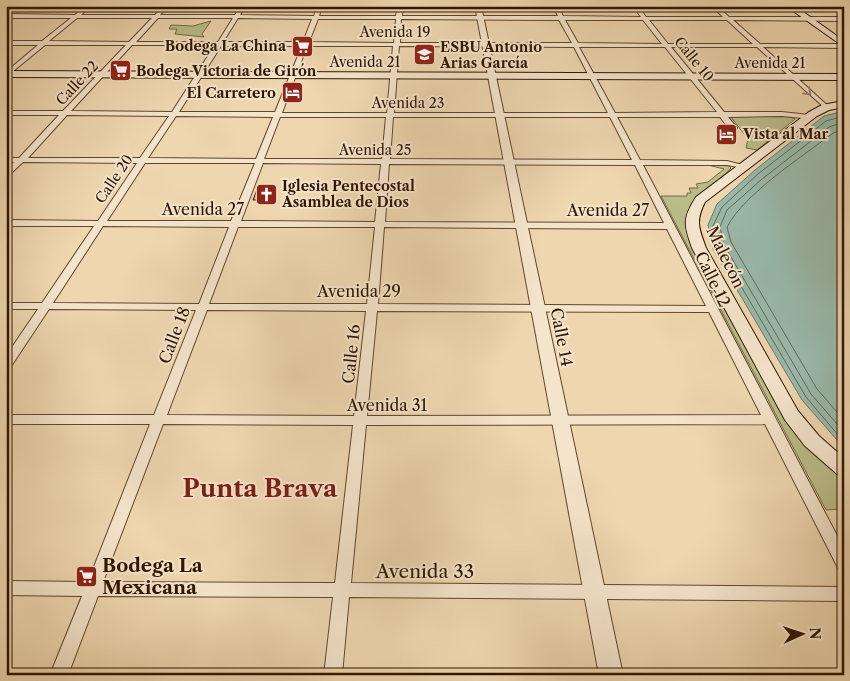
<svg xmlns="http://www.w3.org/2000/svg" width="850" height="681" font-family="'Libre Caslon Text',serif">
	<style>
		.green { fill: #babd8a; stroke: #746a45 }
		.water { fill: #99b9aa; stroke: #6f7866 }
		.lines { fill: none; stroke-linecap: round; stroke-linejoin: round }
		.shore { stroke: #646855; stroke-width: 1 }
		.building { fill: #dca67f; stroke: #2f1600 }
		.minor-casing { stroke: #5f462c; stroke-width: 2 }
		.tertiary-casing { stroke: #5f462c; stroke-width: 2 }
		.secondary-casing { stroke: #2f1600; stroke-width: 2 }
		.minor { fill: #f4e4cb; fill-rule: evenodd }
		.tertiary { fill: #f4e4cb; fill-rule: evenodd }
		.secondary { fill: #f4e4cb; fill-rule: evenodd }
		.oneway { stroke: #9b8770 }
		.labels { text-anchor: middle; stroke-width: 4; stroke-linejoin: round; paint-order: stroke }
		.far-street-label { font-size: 14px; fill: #2f1600; stroke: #f4e4cb }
		.far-poi-label { font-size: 14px; font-weight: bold; fill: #2f1600; stroke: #f4e4cb; text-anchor: start }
		.street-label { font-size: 16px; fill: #2f1600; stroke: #f4e4cb }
		.near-poi-label { font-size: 19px; font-weight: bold; fill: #2f1600; stroke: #f4e4cb; text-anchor: start }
		.near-street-label { font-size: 19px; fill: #2f1600; stroke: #f4e4cb }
		.near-district-label { font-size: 25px; font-weight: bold; fill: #7a1f14; stroke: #f4e4cb }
	</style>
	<rect width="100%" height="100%" fill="#eed6af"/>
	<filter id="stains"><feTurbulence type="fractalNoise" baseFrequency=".004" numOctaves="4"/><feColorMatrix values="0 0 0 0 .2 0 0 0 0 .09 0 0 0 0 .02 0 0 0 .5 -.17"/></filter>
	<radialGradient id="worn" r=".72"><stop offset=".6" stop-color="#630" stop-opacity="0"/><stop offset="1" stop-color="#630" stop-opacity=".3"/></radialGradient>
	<path class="green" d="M211,21L202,34L204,37L175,34L177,29H169L171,25L193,26Z
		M730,116H789L795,119L757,150L746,148L748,139Z
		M709,164L728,165L731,168C712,190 681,195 687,232L825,462L844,478V509L826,510L661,196H687V193H691L689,188H698L696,184L708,182L724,169L708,165Z"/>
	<path class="water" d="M844,111V448L802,400L713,249L708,225L717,204L755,170L824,116Z"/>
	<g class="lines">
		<path class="shore" d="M844,116L826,121L758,174L722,207L713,226L718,247L806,397L844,442
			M844,122L829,127L762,179L727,210L720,227L724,245L811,394L844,432
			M844,130L833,133C802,157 745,193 727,227L731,242L817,389L844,420"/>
	</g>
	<path class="building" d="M258,187H275L272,197H268L267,200H253Z"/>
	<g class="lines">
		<defs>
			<path id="minor" d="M85,6H90L81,15H155L163,6H168L160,15H235L240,6H245L240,15L314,16L317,6H322L319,16H396L397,6H403L402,16H558L553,6H558L563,16L641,17L633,6H638L646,17H723L712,6H717L729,17H844V21L733,20L760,44H844V48L763,47L828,106L829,107L826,109L757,47H671L724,112H782L809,115H812V119L782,116L728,117L737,128L733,130H730L720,117H617L640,160L727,161L747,166L743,168L727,165H643L844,549V572L839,570L765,424L366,425L351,583L844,587V601L349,597L342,675H324L333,597L98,596L68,675H50L82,596L6,595V581L88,582L150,424H6V415H154L196,310L49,309L10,368L6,369V356L38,309H6V303H42L94,226H6V220L98,221L137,163L23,162L6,178V171L14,162H6V158H19L59,115H6V111H63L126,45H45L6,77V72L38,45H6V41H42L71,18H6V14L75,15ZM77,18H152L129,42L49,41ZM158,18H233L218,42H136ZM238,18L312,19L303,42H223ZM318,19H396L394,43L309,42ZM401,19L559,20L572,43H400ZM565,20H643L662,44L578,43ZM649,20H727L753,44H668ZM132,45H215L172,112L71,111ZM221,46H302L275,112H179ZM307,46H393L387,113H282ZM399,46L574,47L608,113H394ZM579,47H665L717,112L615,113ZM67,115L169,116L140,158H28ZM176,116L273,117L256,159L148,158ZM280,117H386L382,159H264ZM393,117H610L632,160L390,159ZM145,163H255L231,221H107ZM263,163L381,164L375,222L241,221ZM389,164L635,165L664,223L385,222ZM103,226L229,227L199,304L53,303ZM238,227H375L367,304H209ZM384,227L667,229L706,306L378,304ZM207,310L366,311L354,416L167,415ZM377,311L709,312L761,415L367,416ZM163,424L353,425L335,583L103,582Z"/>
			<path id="tertiary" d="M475,6H481L623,675H599Z"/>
			<path id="secondary" d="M786,6H795L844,41V47Z
				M6,71L844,74V80L6,77Z
				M844,101V107L829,110L817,116L705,202C695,222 699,228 706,248L798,411L819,436L844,458V476L837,474L805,446L785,420L692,248C684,225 682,219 696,197L809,112L822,105Z"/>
		</defs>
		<use href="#minor" class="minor-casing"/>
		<use href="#tertiary" class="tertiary-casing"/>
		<use href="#secondary" class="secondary-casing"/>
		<use href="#minor" class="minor"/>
		<use href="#tertiary" class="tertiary"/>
		<use href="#secondary" class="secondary"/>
	</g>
	<defs><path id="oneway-chevron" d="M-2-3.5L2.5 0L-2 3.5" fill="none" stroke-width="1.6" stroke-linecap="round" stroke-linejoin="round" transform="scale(1.25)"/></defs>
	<use class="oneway" href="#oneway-chevron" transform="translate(808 92) rotate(42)"/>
	<defs>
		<symbol id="supermarket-square" viewBox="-11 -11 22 22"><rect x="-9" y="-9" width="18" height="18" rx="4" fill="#8f2418" stroke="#f4e4cb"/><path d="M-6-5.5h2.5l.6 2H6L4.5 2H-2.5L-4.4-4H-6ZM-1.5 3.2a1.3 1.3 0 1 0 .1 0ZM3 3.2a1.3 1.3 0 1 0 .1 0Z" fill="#fff"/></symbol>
		<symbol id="school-square" viewBox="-11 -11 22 22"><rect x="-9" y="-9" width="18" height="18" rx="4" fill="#8f2418" stroke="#f4e4cb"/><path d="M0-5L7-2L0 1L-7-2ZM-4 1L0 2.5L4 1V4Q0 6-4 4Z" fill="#fff"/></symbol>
		<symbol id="hotel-square" viewBox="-11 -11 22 22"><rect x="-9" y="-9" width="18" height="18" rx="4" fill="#8f2418" stroke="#f4e4cb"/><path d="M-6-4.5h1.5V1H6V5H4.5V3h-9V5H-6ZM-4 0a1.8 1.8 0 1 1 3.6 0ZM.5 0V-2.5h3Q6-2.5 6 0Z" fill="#fff"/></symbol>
		<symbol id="church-square" viewBox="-11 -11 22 22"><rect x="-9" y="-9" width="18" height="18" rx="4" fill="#8f2418" stroke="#f4e4cb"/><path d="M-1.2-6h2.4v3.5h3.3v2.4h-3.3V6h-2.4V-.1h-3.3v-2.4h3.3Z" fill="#fff"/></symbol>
	</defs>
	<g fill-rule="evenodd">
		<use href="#supermarket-square" x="290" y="34" width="25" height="25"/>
		<use href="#school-square" x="412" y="42" width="25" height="25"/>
		<use href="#supermarket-square" x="108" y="58" width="25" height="25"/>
		<use href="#hotel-square" x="280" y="80" width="25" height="25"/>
		<use href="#hotel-square" x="714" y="122" width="25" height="25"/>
		<use href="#church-square" x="254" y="182" width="25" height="25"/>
		<use href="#supermarket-square" x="74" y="564" width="25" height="25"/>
	</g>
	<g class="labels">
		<g class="far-street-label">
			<text x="395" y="37">Avenida 19</text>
			<text transform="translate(694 59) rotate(51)" y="5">Calle 10</text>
			<text x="365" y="67">Avenida 21</text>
			<text x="770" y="68">Avenida 21</text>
			<text transform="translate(77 83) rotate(-47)" y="5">Calle 22</text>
			<text x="408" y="108">Avenida 23</text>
			<text x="375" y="155">Avenida 25</text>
			<text transform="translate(114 179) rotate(-56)" y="5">Calle 20</text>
		</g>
		<g class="far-poi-label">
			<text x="286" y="51" text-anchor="end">Bodega La China</text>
			<text x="440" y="52">ESBU Antonio<tspan x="440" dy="16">Arias García</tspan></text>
			<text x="136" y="76">Bodega Victoria de Girón</text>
			<text x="276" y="98" text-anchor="end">El Carretero</text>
			<text x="743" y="139">Vista al Mar</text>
			<text x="282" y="191">Iglesia Pentecostal<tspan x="282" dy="16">Asamblea de Dios</tspan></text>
		</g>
		<g class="street-label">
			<text x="203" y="215">Avenida 27</text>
			<text x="608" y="216">Avenida 27</text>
			<text transform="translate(726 257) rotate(64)" y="6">Malecón</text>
			<text transform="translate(713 279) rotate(64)" y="6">Calle 12</text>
			<text x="359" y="297">Avenida 29</text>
			<text transform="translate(174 335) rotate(-69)" y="6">Calle 18</text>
			<text transform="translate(562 337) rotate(79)" y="6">Calle 14</text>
			<text transform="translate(351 354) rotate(-84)" y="6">Calle 16</text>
			<text x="387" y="411">Avenida 31</text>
		</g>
		<g class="near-poi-label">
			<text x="102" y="572">Bodega La<tspan x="102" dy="22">Mexicana</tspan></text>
		</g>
		<g class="near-street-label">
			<text x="425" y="578">Avenida 33</text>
		</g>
		<g class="near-district-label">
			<text x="260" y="497">Punta Brava</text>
		</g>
	</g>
	<rect width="850" height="681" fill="none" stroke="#eed6af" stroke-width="25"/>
	<rect x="8" y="8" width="835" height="666" fill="none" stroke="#2f1600" stroke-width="2.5"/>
	<rect x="12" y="12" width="825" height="656" fill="none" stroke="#2f1600"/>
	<g transform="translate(802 634) rotate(87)" stroke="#f4e4cb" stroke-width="4" paint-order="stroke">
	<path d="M0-4L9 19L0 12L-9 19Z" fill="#2f1600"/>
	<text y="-8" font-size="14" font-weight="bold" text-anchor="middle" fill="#2f1600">N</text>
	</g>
	<rect width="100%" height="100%" filter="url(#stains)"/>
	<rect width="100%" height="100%" fill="url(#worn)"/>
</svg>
